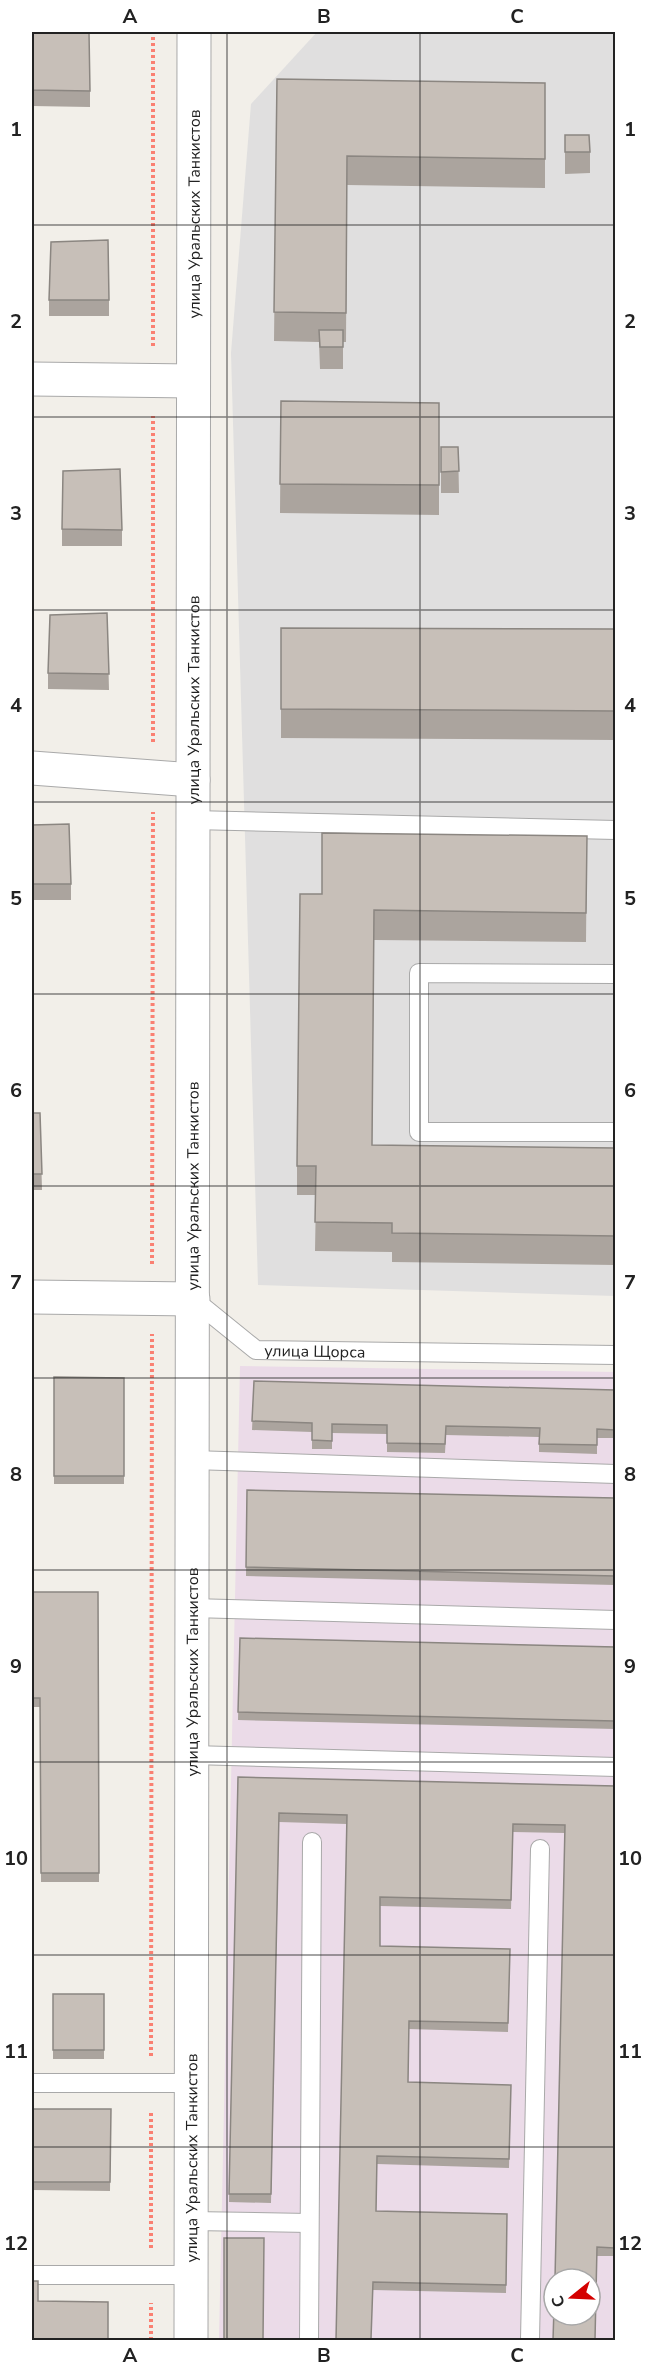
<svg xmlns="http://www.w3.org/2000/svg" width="647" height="2372" font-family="'Nunito Sans',sans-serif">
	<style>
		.residential { fill: #e0dfdf }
		.industrial { fill: #ebdbe8; fill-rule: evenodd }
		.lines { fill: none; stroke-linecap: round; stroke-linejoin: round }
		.lane-casing { stroke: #a9a9a9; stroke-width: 20 }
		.street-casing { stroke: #a9a9a9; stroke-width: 35 }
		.path { stroke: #fa8072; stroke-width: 4; stroke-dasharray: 3 3; stroke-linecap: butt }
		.lane { stroke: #fff; stroke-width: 18 }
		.street { stroke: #fff; stroke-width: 33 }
		.wall { fill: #aba49e }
		.building { fill: #c7bfb8; stroke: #8b8681; stroke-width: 1.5 }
		.grid { fill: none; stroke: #222; stroke-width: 1.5; stroke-opacity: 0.55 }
		.labels { text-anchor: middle; stroke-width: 4.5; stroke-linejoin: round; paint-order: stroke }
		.street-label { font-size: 16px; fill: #222; stroke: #fff }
		.neatline { fill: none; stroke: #222; stroke-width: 2 }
		.grid-label { font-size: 20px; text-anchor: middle; font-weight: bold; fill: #222 }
	</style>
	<rect width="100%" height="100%" fill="#f2efe9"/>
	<path class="residential" d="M317,32H615V1296L258,1285L231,353L251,104Z"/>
	<path class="industrial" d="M240,1366L615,1372V2340H219ZM554,2279H590V2315H554Z"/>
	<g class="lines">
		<defs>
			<g id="lane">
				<path d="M193,820L616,830"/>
				<path d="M616,974L419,973V1132H616"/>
				<path id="s1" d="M193,1299L256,1350L616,1355"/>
				<path d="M192,1460L616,1474"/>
				<path d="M192,1608L616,1620"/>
				<path d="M192,1755L616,1767"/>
				<path d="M32,2083H191"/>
				<path d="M191,2221L309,2223"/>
				<path d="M32,2275H191"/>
				<path d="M309,2340L312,1842"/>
				<path d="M530,2340L540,1849"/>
			</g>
			<g id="street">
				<path d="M32,379L193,381"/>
				<path d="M32,768L193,780"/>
				<path d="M32,1297L193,1299"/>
				<path id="s2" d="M191,2340L194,32"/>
			</g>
		</defs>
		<use href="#lane" class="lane-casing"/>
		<use href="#street" class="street-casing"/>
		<path class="path" d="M153,346V32
			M153,742V416
			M152,1264L153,812
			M151,2056L152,1334
			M151,2248V2111
			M151,2340V2303"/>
		<use href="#lane" class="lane"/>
		<use href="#street" class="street"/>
	</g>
	<path class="wall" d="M32,32L90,91V107L32,106Z
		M277,79L545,83V188L347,185L346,342H343V369H320L319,342L274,341Z
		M565,135L590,152V173L565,174Z
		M49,300H109V316H49Z
		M281,401L439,403V515L280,513Z
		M441,447H458L459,493H441Z
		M62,529L122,530V546H62Z
		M107,613L109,690L48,689V673Z
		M281,628L615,629V740L281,738Z
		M32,825L71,884V900H32Z
		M587,836L586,942L374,940L372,1145L615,1148V1265L392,1262V1252L315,1251L316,1195H297V1166L322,894Z
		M32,1113H40L42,1190H32Z
		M54,1377L124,1378V1484H54Z
		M254,1381L615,1390V1438H597V1454L539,1452V1437L446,1435L445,1453L387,1452V1434L332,1433V1449H312V1432L252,1430Z
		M247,1490L615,1498V1585L246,1576Z
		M32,1592H98L99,1882H41L40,1707H32Z
		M240,1638L615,1647V1729L238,1720Z
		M238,1777L615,1786V2256H597L565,1833L513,1832L511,1909L380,1906V1946L510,1949L508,2032L409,2029L408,2082L511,2085L509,2168L377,2164L376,2211L507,2214L506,2293L373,2290L336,2340L347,1824L279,1822L271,2203L229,2202Z
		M53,1994H104V2059H53Z
		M32,2109H111L110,2191L32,2190Z"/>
	<path class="building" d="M32,32H89L90,91L32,90Z
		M277,79L545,83V159L347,156L346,313L274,312Z
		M565,135H589L590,152H565Z
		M108,240L109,300H49L51,242Z
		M319,330H343V347H320Z
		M281,401L439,403V485L280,484Z
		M441,447H458L459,471L441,472Z
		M120,469L122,530L62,529L63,471Z
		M107,613L109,674L48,673L50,615Z
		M281,628L615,629V711L281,709Z
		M69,824L71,884H32V825Z
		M322,833L587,836L586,913L374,910L372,1145L615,1148V1236L392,1233V1223L315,1222L316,1166H297L300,894H322Z
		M32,1113H40L42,1174H32Z
		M54,1377L124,1378V1476H54Z
		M254,1381L615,1390V1430L597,1429V1445L539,1444L540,1428L446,1426L445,1444L387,1443V1425L332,1424V1441L312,1440V1423L252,1421Z
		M247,1490L615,1498V1576L246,1567Z
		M32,1592H98L99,1873H41L40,1698H32Z
		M240,1638L615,1647V1721L238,1712Z
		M238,1777L615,1786V2248L597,2247L595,2340H553L554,2308V2315H590V2279H555L565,1825L513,1824L511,1900L380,1897V1946L510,1949L508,2023L409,2021L408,2082L511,2085L509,2159L377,2156L376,2211L507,2214L506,2285L373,2282L371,2339L429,2340H336L347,1815L279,1813L271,2194H229Z
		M53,1994H104V2050H53Z
		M32,2109H111L110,2182H32Z
		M224,2238H264L263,2340H224Z
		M32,2281H38V2301L108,2302V2340H32Z"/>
	<path class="grid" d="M227,32V2340M420,32V2340M32,225H616M32,417H616M32,610H616M32,802H616M32,994H616M32,1186H616M32,1378H616M32,1570H616M32,1762H616M32,1955H616M32,2147H616"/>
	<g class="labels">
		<g class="street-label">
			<text dy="6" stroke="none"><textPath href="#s2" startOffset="2126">улица Уральских Танкистов</textPath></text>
			<text dy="6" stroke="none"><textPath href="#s2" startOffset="1640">улица Уральских Танкистов</textPath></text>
			<text dy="6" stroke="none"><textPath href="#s2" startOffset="1154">улица Уральских Танкистов</textPath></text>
			<text dy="6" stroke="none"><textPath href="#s1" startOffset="140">улица Щорса</textPath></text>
			<text dy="6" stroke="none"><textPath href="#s2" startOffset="668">улица Уральских Танкистов</textPath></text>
			<text dy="6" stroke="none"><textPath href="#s2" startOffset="182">улица Уральских Танкистов</textPath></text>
		</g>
	</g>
	<rect width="647" height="2372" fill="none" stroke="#ffffff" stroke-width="66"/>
	<g transform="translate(572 2297) rotate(252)"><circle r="28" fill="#ffffff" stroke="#a7a7a7" stroke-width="1.5"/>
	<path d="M0-4.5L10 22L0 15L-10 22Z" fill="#d40000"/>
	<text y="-9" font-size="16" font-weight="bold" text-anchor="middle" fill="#222222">С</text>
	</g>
	<rect x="33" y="33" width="581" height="2306" class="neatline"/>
	<g class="grid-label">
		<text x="130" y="23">A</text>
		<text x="324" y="23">B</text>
		<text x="517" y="23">C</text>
		<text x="16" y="136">1</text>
		<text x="630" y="136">1</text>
		<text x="16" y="328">2</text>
		<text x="630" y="328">2</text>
		<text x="16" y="520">3</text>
		<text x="630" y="520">3</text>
		<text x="16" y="712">4</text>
		<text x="630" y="712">4</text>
		<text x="16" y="905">5</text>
		<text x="630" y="905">5</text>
		<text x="16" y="1097">6</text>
		<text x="630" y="1097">6</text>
		<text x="16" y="1289">7</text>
		<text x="630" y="1289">7</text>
		<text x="16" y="1481">8</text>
		<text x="630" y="1481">8</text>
		<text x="16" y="1673">9</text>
		<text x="630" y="1673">9</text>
		<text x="16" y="1865">10</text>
		<text x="630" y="1865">10</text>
		<text x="16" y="2058">11</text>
		<text x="630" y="2058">11</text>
		<text x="16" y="2250">12</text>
		<text x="630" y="2250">12</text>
		<text x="130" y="2362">A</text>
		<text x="324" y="2362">B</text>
		<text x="517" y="2362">C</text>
	</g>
</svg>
